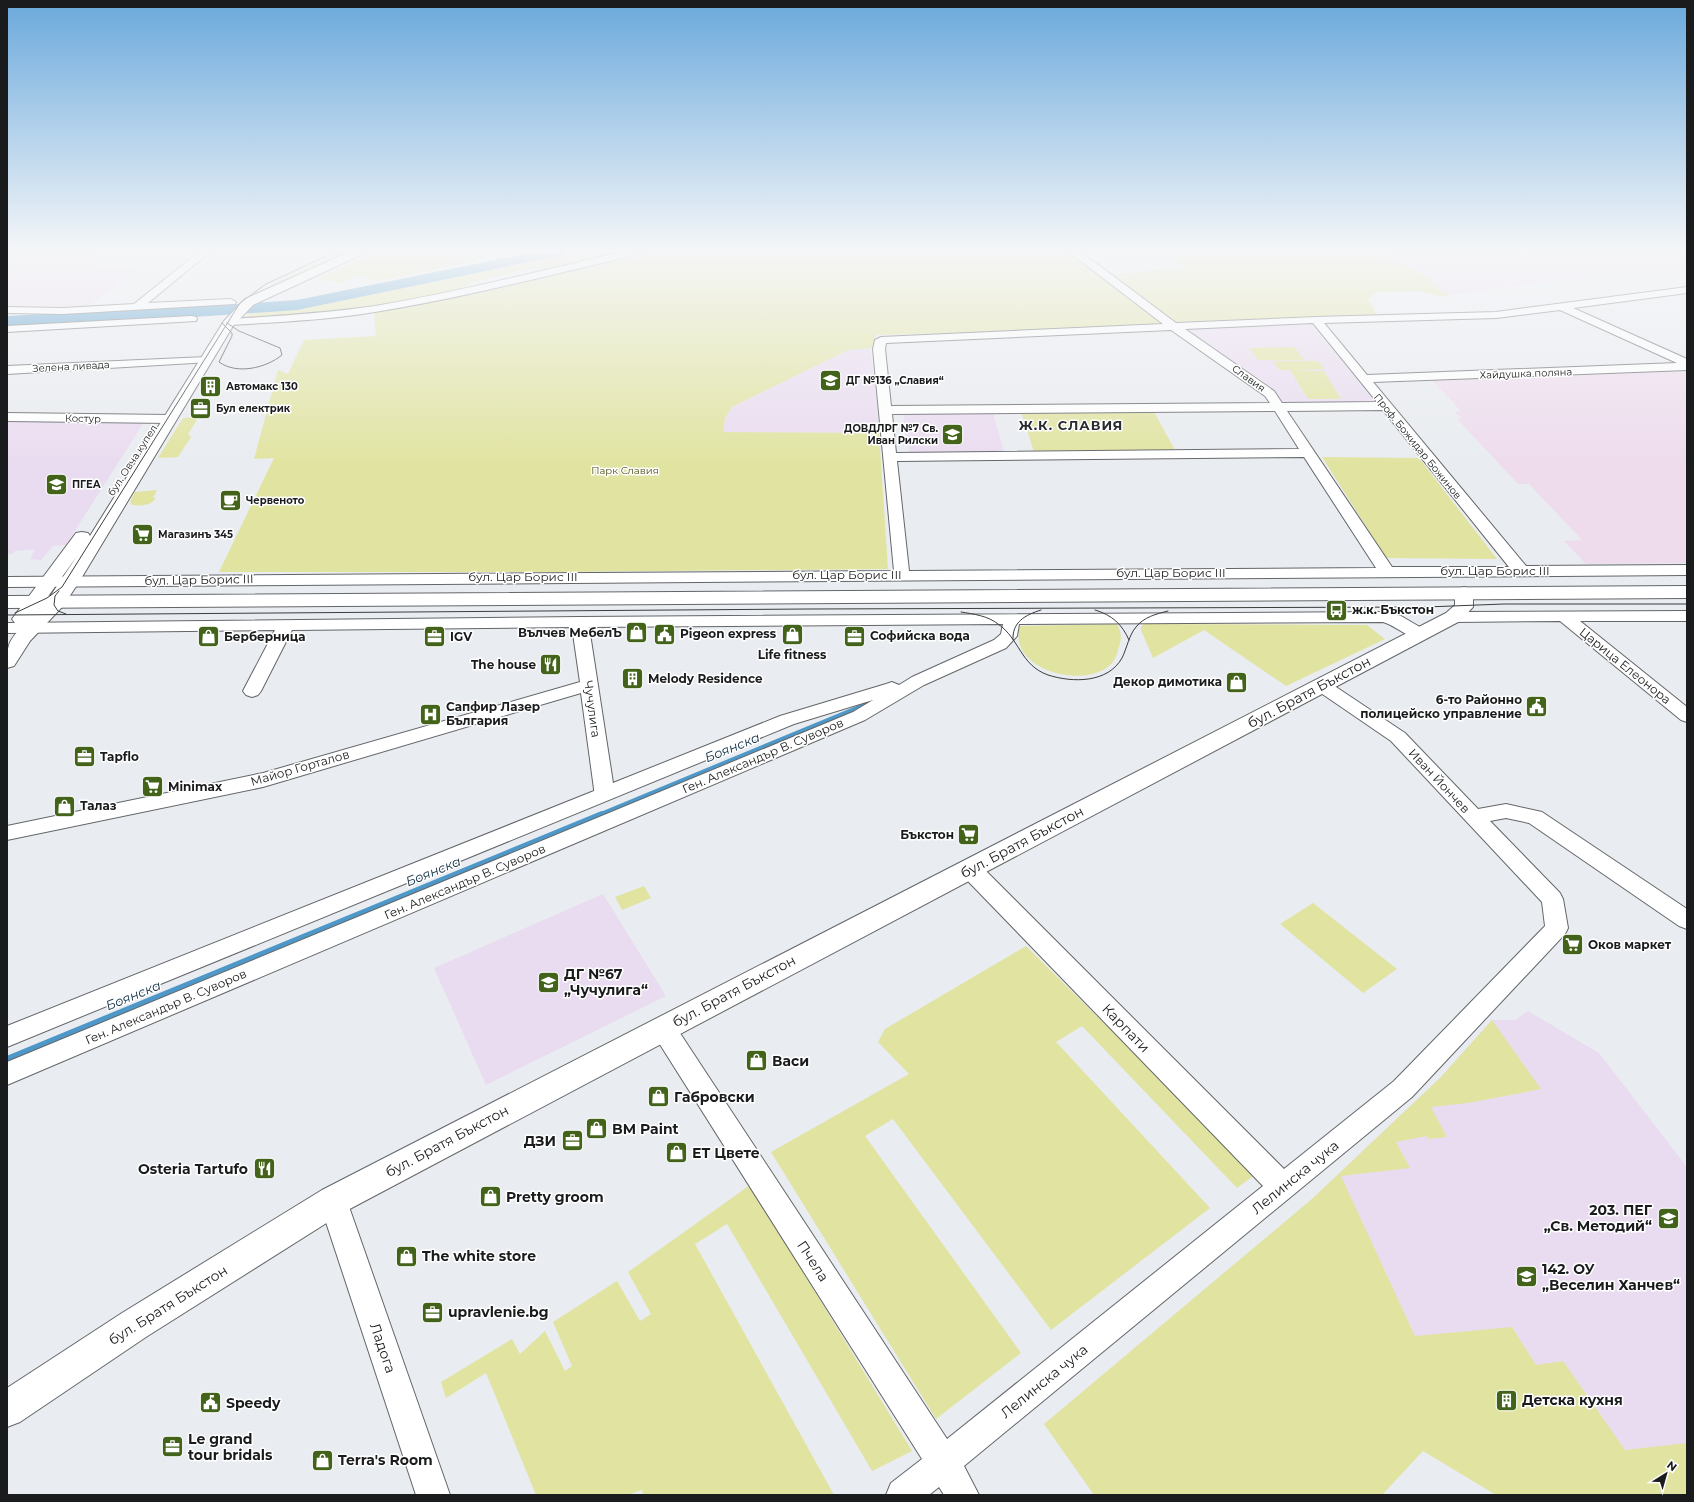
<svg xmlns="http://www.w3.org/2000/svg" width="1694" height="1502" font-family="Montserrat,sans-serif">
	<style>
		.industrial { fill: #eedced }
		.education { fill: #eadcf0 }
		.green { fill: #e1e4a1 }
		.water { fill: #4e98c9 }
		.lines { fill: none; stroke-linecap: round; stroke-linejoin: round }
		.stream-far1 { stroke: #4e98c9; stroke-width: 4.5 }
		.stream { stroke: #4e98c9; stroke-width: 6 }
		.river { fill: #4e98c9; fill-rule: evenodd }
		.minor-casing { stroke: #636669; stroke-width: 2 }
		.tertiary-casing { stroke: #636669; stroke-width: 2 }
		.secondary-casing { stroke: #636669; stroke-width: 2 }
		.primary-casing { stroke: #636669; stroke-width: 2 }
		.minor { fill: #fff; fill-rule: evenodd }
		.tertiary { fill: #fff; fill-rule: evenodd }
		.secondary { fill: #fff; fill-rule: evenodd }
		.primary { fill: #fff; fill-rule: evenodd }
		.tram { stroke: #3b3d3e; stroke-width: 1 }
		.labels { text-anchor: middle; stroke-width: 3; stroke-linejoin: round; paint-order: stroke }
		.far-street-label { font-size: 10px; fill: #1a1b1c; stroke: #fff }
		.far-poi-label { font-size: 10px; font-weight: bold; fill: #1a1b1c; stroke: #fff; text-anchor: start }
		.far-park-label { font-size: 10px; fill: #4b4c0e; stroke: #fff }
		.street-label { font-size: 12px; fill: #1a1b1c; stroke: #fff }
		.poi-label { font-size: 12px; font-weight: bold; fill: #1a1b1c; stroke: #fff; text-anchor: start }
		.far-district-label { font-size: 13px; font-weight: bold; letter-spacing: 1px; fill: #292c2f; stroke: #fff }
		.water-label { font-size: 13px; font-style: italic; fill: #0d2e43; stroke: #fff }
		.near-street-label { font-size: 14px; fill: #1a1b1c; stroke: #fff }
		.near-poi-label { font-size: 14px; font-weight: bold; fill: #1a1b1c; stroke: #fff; text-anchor: start }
	</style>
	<rect width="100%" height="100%" fill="#e9ecf0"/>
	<path class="industrial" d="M7,252H111L89,259L93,267L141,268L88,306L7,305Z
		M1381,252H1687V270L1639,269L1449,295L1430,283L1431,280Z
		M1687,369V563L1586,564L1564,541L1582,540L1529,484H1518L1457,419L1461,418L1455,412L1461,411L1431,379Z"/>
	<path class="education" d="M1311,324L1375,402L1282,403L1273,392L1183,329Z
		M870,348L876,395L879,433L723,432L725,418L732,407L848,350Z
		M993,413L1005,455H910L903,414Z
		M7,420L144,422L66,545L53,546L41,560L30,559L35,549L15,551L12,554L7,555Z
		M603,894L666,996L486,1085L434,968Z
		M1528,1011L1599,1053L1687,1167V1495H1520L1313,1198L1441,1077L1492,1020H1515Z"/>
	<path class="green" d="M340,252H351L256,294L281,280Z
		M375,252H475L486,259L376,281L362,275L339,283L318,278Z
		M580,252H619L547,269L534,268L472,282L461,289L394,302L326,312L244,319L250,313L320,305Z
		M646,252H1068L1160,323L1021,331L876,335L872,348L848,350L732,407L725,418L723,432L879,433L888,569L556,572H219L274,458L254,459L278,370L288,374L304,340L376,336L374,312L459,296L474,295Z
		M1163,252H1381L1432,280L1430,283L1449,295L1444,297L1421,291L1376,292L1368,299L1377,315L1176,322L1111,275L1184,267Z
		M1294,347L1304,360H1258L1249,348Z
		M1273,361H1318L1325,369L1293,370L1324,371L1341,399H1308L1290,370H1279Z
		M1153,410L1176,452L1035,455L1021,412Z
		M199,417L188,434L191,437L178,457L158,458L183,418Z
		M1322,457L1419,458L1497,559L1386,558Z
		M157,490L153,498H156C150,506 142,506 132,505L130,502L135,492Z
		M1117,624C1122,634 1122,639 1118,650C1117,654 1115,660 1112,663C1087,691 1006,670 1020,626Z
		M1144,624L1367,625L1385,639L1286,686L1204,630L1153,658L1141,630V627Z
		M644,886L651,898L622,910L615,897Z
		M1313,903L1397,969L1363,993L1280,924Z
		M1026,946L1256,1174L1237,1188L1082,1026L1056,1042L1210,1208L1051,1330L893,1119L865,1136L1021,1353L936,1419L771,1152L909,1074L878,1042L885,1029Z
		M1492,1020L1541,1089L1468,1103L1431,1107L1447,1137L1428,1139L1427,1136L1396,1142L1410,1168L1341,1176L1415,1336L1512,1327L1536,1365L1563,1361L1625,1450L1687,1443V1495H1496L1423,1451L1382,1495H1094L1044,1424L1313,1198L1441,1077Z
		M750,1185L912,1451L872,1471L727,1224L695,1244L834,1495H643L642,1490L628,1495H536L486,1373L446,1398L441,1382L512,1339L520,1354L545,1331L565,1371L572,1366L553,1322L617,1281L640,1321L651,1314L628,1272Z"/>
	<path class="water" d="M227,304L214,315L7,326V316Z"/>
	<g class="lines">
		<path class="stream-far1" d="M599,815L867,704"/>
		<path class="stream" d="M7,1059L602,814"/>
		<path class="river" d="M535,252H565L563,255L558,256L297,310L179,318L173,316L171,313L173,310L179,308L297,300Z"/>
		<defs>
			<path id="minor" d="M199,252H210L148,303L231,299L236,302L235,304L63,314L7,313V307L63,308L134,304Z
				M622,252H641L636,255C549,275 463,298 375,312C327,320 278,322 230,325L225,322L230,319C279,316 327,313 375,306C458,292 540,271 622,252Z
				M1069,252H1081L1176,323L1316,317L1496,312L1687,287V293L1573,308L1687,359V370L1373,382L1526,566L1687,565V575L7,587V577L894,571L873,349L875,340L881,337L1163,324ZM1560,310L1677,363L1367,375L1324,323L1496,318ZM1313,323L1377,402L1282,403L1274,391L1185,329ZM1171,330L1265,396L1270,403L891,406L885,349L886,343ZM1383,410L1509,567H1392L1287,411ZM1275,411L1299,449L896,453L892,414ZM1304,457L1376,568L909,571L897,461Z
				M192,316L196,317L197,319L196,321L7,332V326Z
				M206,357L210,358L212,360L210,362L7,374V366Z
				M7,413L169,415L174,416L175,419L174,422L169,423L7,421Z
				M1687,611V621H1580L1687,707V722L1681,720L1560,621L1453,622L1447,620L1445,617L1447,614L1453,612Z
				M1383,612L1401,616L1425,630L1427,634L1425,638C1410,641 1397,626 1383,622L1019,624L1017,636L1006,648L924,685L865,720L7,1085V1062L853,712L873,700L794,724L7,1047V1026L594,791V789L581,693L263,787L7,840V826L263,773L580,682L572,627L292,630L261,691L258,695L252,697L246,695L243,691L275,630L7,633V623L580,617ZM1003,624L1001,634L994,640L912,677L899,685L892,682L886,684L780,716L613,783L589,627Z
				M1321,679L1327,681L1405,733L1478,809L1506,804L1542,812L1687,909V929L1679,926L1529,823L1506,818L1490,821L1560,893L1563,899L1568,928L1565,934L1412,1097L964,1466L979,1495H944L939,1487L929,1495H886L891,1483L922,1459L654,1035L651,1028L654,1021L663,1018L672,1021L947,1439L1263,1186L962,875L959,869L962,863L970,861L978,863L1284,1169L1394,1081L1545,926L1542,902L1391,741L1315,689L1312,685L1315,681Z
				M333,1188L343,1192L347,1201L450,1495H416L319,1201L323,1192Z"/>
			<path id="tertiary" d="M1464,587L1471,589L1473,593V607L1460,621L344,1212L146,1337L20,1422L7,1427V1388L122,1313L322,1190L1446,613L1455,605V593L1457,589Z"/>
			<path id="secondary" d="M349,252H364L363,254L253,305L233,326L79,582L63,606L30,641L14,666L7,668C7,644 8,642 24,624L15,623L12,619L76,533L82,532L88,533L90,536L224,321L245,299ZM77,556L49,598L39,609Z"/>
			<path id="primary" d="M1687,586V598L7,608V596Z"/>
		</defs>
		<use href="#minor" class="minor-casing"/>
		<use href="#tertiary" class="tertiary-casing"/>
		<use href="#secondary" class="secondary-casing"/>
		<use href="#primary" class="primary-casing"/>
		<use href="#minor" class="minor"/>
		<use href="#tertiary" class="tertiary"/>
		<use href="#secondary" class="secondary"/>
		<use href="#primary" class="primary"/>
		<path class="tram" d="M222,323L232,333V336L219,362C237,375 266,368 282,355L280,348L239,331L227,323
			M59,591L55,596L54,605L58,611L66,614
			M1095,610C1112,615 1122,624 1129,640
			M961,612C974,614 988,616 998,624C1020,639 1020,665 1048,675C1073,683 1108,683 1122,658C1127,648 1129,635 1136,627C1144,617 1156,614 1168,611
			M15,613L47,598L62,587L240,303L266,284L335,252
			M7,615L808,609L1426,607L1504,604H1687
			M1013,640C1012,622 1025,615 1041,610"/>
	</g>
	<linearGradient id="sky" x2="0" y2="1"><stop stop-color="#6aa9dc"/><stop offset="0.54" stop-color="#f5f6f8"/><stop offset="1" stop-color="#f5f6f8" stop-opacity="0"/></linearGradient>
	<rect width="1694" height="463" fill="url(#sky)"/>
	<defs>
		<symbol id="school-square" viewBox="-11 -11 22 22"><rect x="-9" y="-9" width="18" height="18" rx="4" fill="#426319" stroke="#fff"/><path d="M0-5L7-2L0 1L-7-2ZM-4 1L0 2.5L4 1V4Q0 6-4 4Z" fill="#fff"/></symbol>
		<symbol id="building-square" viewBox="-11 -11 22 22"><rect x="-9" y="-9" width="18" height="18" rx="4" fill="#426319" stroke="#fff"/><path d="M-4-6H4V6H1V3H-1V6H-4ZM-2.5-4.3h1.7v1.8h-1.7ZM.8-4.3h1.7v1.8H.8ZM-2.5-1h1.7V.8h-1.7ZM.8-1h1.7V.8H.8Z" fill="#fff"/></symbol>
		<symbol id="office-square" viewBox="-11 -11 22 22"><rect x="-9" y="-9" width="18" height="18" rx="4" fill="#426319" stroke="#fff"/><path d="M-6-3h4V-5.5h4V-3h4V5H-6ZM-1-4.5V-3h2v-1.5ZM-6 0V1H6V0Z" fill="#fff"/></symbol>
		<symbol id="cafe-square" viewBox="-11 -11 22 22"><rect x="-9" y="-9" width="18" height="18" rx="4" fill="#426319" stroke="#fff"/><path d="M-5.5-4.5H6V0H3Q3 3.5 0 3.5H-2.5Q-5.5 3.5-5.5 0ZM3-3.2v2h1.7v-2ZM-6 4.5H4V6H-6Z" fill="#fff"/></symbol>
		<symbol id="supermarket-square" viewBox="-11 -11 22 22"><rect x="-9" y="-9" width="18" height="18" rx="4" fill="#426319" stroke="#fff"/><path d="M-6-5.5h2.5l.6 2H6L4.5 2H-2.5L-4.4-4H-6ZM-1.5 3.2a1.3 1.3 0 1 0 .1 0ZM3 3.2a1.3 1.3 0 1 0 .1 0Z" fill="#fff"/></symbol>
		<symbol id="bus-square" viewBox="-11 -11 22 22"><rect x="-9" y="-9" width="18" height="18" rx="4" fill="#426319" stroke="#fff"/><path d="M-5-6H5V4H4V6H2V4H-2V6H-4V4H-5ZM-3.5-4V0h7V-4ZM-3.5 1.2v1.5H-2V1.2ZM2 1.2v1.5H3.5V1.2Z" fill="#fff"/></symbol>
		<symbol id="shop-square" viewBox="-11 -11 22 22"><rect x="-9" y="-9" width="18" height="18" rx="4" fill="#426319" stroke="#fff"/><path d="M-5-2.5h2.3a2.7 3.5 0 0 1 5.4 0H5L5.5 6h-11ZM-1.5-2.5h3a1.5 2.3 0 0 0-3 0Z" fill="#fff"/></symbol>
		<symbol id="civic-square" viewBox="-11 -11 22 22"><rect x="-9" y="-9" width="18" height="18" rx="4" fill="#426319" stroke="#fff"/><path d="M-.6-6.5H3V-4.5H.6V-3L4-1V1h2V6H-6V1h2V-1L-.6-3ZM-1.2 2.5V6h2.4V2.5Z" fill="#fff"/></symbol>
		<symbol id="restaurant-square" viewBox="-11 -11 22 22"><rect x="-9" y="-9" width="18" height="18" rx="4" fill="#426319" stroke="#fff"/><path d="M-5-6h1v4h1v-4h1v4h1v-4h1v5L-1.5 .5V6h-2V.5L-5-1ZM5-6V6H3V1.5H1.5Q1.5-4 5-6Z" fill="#fff"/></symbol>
		<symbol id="hospital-square" viewBox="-11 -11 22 22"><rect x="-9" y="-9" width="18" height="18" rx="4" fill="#426319" stroke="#fff"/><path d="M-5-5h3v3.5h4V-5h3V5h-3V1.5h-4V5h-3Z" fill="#fff"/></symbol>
	</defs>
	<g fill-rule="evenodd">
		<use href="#school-square" x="818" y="368" width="25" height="25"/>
		<use href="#building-square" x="198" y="374" width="25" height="25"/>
		<use href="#office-square" x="188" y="396" width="25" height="25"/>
		<use href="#school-square" x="940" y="422" width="25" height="25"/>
		<use href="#school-square" x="44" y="472" width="25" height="25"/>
		<use href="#cafe-square" x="218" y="488" width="25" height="25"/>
		<use href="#supermarket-square" x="130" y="522" width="25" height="25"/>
		<use href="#bus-square" x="1324" y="598" width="25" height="25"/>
		<use href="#shop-square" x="624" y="620" width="25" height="25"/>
		<use href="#civic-square" x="652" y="622" width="25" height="25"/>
		<use href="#shop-square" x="780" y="622" width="25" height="25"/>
		<use href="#office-square" x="842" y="624" width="25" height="25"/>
		<use href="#shop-square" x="196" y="624" width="25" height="25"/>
		<use href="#office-square" x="422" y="624" width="25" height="25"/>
		<use href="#restaurant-square" x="538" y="652" width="25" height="25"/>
		<use href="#building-square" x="620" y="666" width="25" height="25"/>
		<use href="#shop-square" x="1224" y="670" width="25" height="25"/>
		<use href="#civic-square" x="1524" y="694" width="25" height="25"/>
		<use href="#hospital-square" x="418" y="702" width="25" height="25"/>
		<use href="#office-square" x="72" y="744" width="25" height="25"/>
		<use href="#supermarket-square" x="140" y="774" width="25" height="25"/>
		<use href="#shop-square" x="52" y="794" width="25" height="25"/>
		<use href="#supermarket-square" x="956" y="822" width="25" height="25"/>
		<use href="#supermarket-square" x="1560" y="932" width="25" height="25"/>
		<use href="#school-square" x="536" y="970" width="25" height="25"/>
		<use href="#shop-square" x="744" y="1048" width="25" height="25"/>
		<use href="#shop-square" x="646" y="1084" width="25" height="25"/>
		<use href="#shop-square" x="584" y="1116" width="25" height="25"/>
		<use href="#office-square" x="560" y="1128" width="25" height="25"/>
		<use href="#shop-square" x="664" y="1140" width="25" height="25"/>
		<use href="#restaurant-square" x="252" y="1156" width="25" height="25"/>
		<use href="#shop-square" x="478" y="1184" width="25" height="25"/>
		<use href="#school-square" x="1656" y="1206" width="25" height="25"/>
		<use href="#shop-square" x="394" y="1244" width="25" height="25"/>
		<use href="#school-square" x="1514" y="1264" width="25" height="25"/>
		<use href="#office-square" x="420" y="1300" width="25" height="25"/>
		<use href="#building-square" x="1494" y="1388" width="25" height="25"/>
		<use href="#civic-square" x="198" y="1390" width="25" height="25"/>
		<use href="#office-square" x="160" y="1434" width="25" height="25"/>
		<use href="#shop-square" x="310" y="1448" width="25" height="25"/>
	</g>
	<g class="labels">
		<g class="far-street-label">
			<text transform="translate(71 366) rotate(-3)" y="4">Зелена ливада</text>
			<text transform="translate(1526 373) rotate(-2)" y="4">Хайдушка поляна</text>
			<text transform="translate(1249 378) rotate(36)" y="4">Славия</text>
			<text transform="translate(83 418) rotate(1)" y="4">Костур</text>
			<text transform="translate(1418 446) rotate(51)" y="4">Проф. Божидар Божинов</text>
			<text transform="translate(132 460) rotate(-57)" y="4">бул. Овча купел</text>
		</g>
		<g class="far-poi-label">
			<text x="846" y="384">ДГ №136 „Славия“</text>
			<text x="226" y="390">Автомакс 130</text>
			<text x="216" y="412">Бул електрик</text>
			<text x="938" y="432" text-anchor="end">ДОВДЛРГ №7 Св.<tspan x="938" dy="12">Иван Рилски</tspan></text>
			<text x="72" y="488">ПГЕА</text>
			<text x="246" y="504">Червеното</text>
			<text x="158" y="538">Магазинъ 345</text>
		</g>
		<g class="far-park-label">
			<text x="625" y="474">Парк Славия</text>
		</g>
		<g class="street-label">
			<text x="1495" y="575">бул. Цар Борис III</text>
			<text x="1171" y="577">бул. Цар Борис III</text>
			<text x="847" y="579">бул. Цар Борис III</text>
			<text x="523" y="581">бул. Цар Борис III</text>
			<text transform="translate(199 580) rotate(-1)" y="4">бул. Цар Борис III</text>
			<text transform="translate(1625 666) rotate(39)" y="4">Царица Елеонора</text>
			<text transform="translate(592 709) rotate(82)" y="4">Чучулига</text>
			<text transform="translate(763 756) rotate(-23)" y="4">Ген. Александър В. Суворов</text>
			<text transform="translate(300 768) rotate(-16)" y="4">Майор Горталов</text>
			<text transform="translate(1439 781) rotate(47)" y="4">Иван Йончев</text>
			<text transform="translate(465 882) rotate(-23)" y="4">Ген. Александър В. Суворов</text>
			<text transform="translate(166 1007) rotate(-23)" y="4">Ген. Александър В. Суворов</text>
		</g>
		<g class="poi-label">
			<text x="1352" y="614">ж.к. Бъкстон</text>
			<text x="622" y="637" text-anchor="end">Вълчев МебелЪ</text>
			<text x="680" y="638">Pigeon express</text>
			<text x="870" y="640">Софийска вода</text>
			<text x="224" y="641">Берберница</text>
			<text x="450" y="641">IGV</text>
			<text x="792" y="659" text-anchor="middle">Life fitness</text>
			<text x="536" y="669" text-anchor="end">The house</text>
			<text x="648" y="683">Melody Residence</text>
			<text x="1222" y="686" text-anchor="end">Декор димотика</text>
			<text x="1522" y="704" text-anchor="end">6-то Районно<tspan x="1522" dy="14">полицейско управление</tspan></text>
			<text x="446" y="711">Сапфир Лазер<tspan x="446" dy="14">България</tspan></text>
			<text x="100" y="761">Tapflo</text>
			<text x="168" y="791">Minimax</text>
			<text x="80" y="810">Талаз</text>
			<text x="954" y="839" text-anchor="end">Бъкстон</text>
			<text x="1588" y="949">Оков маркет</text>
		</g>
		<g class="far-district-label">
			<text x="1071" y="430">Ж.К. СЛАВИЯ</text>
		</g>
		<g class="water-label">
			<text transform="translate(732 747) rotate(-22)" y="5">Боянска</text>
			<text transform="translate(433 871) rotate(-22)" y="5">Боянска</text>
			<text transform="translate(133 995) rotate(-22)" y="5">Боянска</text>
		</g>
		<g class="near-street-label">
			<text transform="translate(1309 692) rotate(-28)" y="5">бул. Братя Бъкстон</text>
			<text transform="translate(1022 842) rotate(-28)" y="5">бул. Братя Бъкстон</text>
			<text transform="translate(734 991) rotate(-28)" y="5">бул. Братя Бъкстон</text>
			<text transform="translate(1126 1028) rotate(46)" y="5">Карпати</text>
			<text transform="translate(447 1141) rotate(-28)" y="5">бул. Братя Бъкстон</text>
			<text transform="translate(1295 1177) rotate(-39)" y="5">Лелинска чука</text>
			<text transform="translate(813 1261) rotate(57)" y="5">Пчела</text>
			<text transform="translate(168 1305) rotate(-32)" y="5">бул. Братя Бъкстон</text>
			<text transform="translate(383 1348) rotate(71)" y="5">Ладога</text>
			<text transform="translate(1044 1381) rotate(-39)" y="5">Лелинска чука</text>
		</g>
		<g class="near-poi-label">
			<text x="564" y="979">ДГ №67<tspan x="564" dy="16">„Чучулига“</tspan></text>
			<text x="772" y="1066">Васи</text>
			<text x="674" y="1102">Габровски</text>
			<text x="612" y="1134">BM Paint</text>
			<text x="556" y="1146" text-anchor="end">ДЗИ</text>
			<text x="692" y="1158">ЕТ Цвете</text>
			<text x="248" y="1174" text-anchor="end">Osteria Tartufo</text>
			<text x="506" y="1202">Pretty groom</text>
			<text x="1652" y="1215" text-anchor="end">203. ПЕГ<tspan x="1652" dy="16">„Св. Методий“</tspan></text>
			<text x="422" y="1261">The white store</text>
			<text x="1542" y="1274">142. ОУ<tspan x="1542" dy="16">„Веселин Ханчев“</tspan></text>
			<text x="448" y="1317">upravlenie.bg</text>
			<text x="1522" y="1405">Детска кухня</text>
			<text x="226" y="1408">Speedy</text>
			<text x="188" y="1444">Le grand<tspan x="188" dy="16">tour bridals</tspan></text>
			<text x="338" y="1465">Terra's Room</text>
		</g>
	</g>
	<rect width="1694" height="1502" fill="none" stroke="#1a1b1c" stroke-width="16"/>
	<g transform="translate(1666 1474) rotate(37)" stroke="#ffffff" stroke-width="3" paint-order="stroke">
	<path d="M0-3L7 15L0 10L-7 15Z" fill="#1a1b1c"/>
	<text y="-6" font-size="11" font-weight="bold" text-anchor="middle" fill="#1a1b1c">N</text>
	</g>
</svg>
